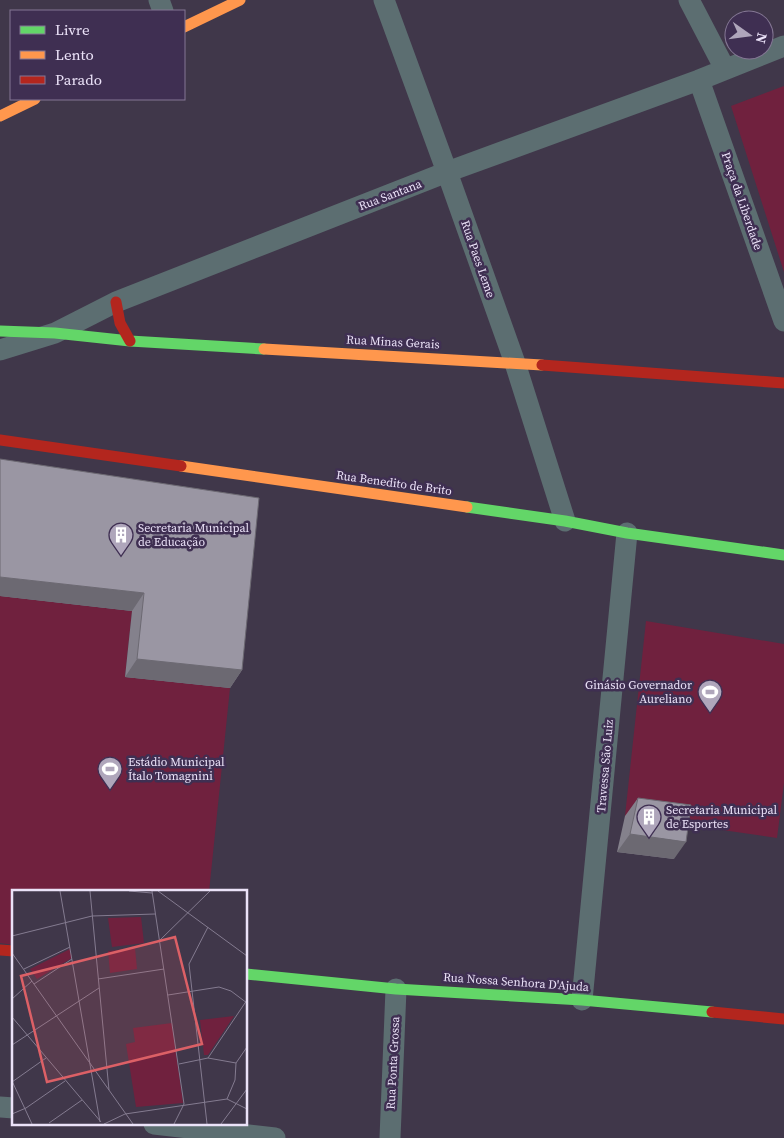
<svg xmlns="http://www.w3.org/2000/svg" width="784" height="1138" font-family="'Source Serif 4',serif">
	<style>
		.green { fill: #70213e }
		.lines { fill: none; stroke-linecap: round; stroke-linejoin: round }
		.street { stroke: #5c6e71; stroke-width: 21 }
		.fast { stroke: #63d668; stroke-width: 11 }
		.slow { stroke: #ff974d; stroke-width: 11 }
		.jam { stroke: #b3261e; stroke-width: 11 }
		.wall { fill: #84818c }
		.shaded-wall { fill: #6c6972 }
		.building { fill: #9a96a3; stroke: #6c6972 }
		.labels { text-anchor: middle; stroke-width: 5; stroke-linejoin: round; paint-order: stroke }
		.street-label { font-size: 12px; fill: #ebe2f8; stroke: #3f2f52 }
		.poi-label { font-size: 12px; fill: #ebe2f8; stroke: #3f2f52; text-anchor: start }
		.inset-road { fill: none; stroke: #847b90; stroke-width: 1 }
		.view { fill: #dc6066; fill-opacity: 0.15; stroke: #dc6066; stroke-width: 2.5 }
		.inset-edge { fill: none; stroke: #ebe2f8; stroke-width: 2.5 }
	</style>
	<rect width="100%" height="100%" fill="#40374a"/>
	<path class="green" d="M784,86V272L731,106Z
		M0,596L132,611L125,677L230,688L209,892H14V945L0,943Z
		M646,621L784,644V783L777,838L625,816Z"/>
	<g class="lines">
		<path class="street" d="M159,0L163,11
			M384,0L447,172L515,363L565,521
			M689,0L725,69
			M699,80L784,321
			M0,350L55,333L116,302L447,172L699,80L784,46
			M582,1000L627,533
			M0,1107L14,1108
			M154,1124L275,1138
			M390,1138L396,989"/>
		<path class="fast" d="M0,331L55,333L130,341L264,349
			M467,507L565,521L627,533L784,555
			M246,974L396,989L582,1000L712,1012"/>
		<path class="slow" d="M184,27L240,0
			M0,116L35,99
			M264,349L542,365
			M181,466L467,507"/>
		<path class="jam" d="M116,302L120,323L130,341
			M542,365L784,383
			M0,440L181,466
			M0,950L14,951
			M712,1012L784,1019"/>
	</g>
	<path class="wall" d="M0,459L242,670L230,688L125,677L132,611L0,596Z
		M638,798L674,859L617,852L625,816Z"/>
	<path class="shaded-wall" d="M0,577L144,593L132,611L0,596Z
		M137,659L242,670L230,688L125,677Z
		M630,834L686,842L674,859L617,852Z"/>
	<path class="building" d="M0,459L259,498L242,670L137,659L144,593L0,577Z
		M638,798L691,805L686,842L630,834Z"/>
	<defs>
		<symbol id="building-pin" viewBox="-11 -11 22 30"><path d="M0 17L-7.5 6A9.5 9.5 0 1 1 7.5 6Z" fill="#afa6bb" stroke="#3f2f52"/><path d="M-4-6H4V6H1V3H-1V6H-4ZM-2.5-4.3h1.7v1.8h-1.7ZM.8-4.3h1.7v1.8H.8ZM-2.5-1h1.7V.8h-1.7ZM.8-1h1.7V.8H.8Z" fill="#fff"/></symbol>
		<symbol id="stadium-pin" viewBox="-11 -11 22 30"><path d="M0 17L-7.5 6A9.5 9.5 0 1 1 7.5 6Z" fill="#afa6bb" stroke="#3f2f52"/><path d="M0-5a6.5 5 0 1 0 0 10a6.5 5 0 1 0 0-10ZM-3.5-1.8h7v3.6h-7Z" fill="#fff"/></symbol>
	</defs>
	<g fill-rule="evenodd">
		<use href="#building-pin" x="107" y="521" width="28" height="38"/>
		<use href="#stadium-pin" x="696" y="678" width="28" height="38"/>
		<use href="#stadium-pin" x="96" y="755" width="28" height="38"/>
		<use href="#building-pin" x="635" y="803" width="28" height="38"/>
	</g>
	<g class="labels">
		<g class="street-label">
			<text transform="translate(390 195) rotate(-21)" y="4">Rua Santana</text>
			<text transform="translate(742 201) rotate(71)" y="4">Praça da Liberdade</text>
			<text transform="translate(478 259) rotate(71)" y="4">Rua Paes Leme</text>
			<text transform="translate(393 342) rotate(3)" y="4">Rua Minas Gerais</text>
			<text transform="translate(394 483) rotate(8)" y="4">Rua Benedito de Brito</text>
			<text transform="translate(605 766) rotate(-85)" y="4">Travessa São Luiz</text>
			<text transform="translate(516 982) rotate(4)" y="4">Rua Nossa Senhora D'Ajuda</text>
			<text transform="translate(393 1063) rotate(-87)" y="4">Rua Ponta Grossa</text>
		</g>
		<g class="poi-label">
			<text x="138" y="532">Secretaria Municipal<tspan x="138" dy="14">de Educação</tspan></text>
			<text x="692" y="689" text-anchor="end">Ginásio Governador<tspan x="692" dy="14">Aureliano</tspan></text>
			<text x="128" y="766">Estádio Municipal<tspan x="128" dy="14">Ítalo Tomagnini</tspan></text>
			<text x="666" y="814">Secretaria Municipal<tspan x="666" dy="14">de Esportes</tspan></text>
		</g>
	</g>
	<g transform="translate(12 890)">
		<rect width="235" height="235" fill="#40374a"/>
		<path d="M129,27L132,53L100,57L96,28ZM123,58L125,79L98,83L96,61ZM58,59L60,68L25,89L18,79ZM222,126L196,165H192L188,130ZM160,133L171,213L124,217L114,154L123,152L121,138Z" fill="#70213e"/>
		<path class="inset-road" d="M48,1L88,232M78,1L97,200M117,1L140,3M140,1L172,214L162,234M146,1L235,66M0,46L80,26L143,24M147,51L198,1M0,63L121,234M12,79L58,57M86,89L152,79M22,94L60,69M156,105L207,97L219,101L235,113M0,109L20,91M0,127L89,232M0,155L87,98M196,168L235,110M167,174L196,168L224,173M0,191L20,234M0,192L34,168M215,209L223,190L224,173L235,157M0,224L14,218L53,191M37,233L70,210M92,234L113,224L215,209L235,219M195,234L177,74L196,37M209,234L235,199"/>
		<path class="view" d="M163,47L190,154L35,192L9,86Z"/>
		<rect width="235" height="235" class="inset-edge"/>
	</g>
	<rect x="10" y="10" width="175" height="90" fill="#3f2f52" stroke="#847794"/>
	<rect x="20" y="26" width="25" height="8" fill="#63d668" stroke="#847794"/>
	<text x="55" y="35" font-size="15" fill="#ebe2f8">Livre</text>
	<rect x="20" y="51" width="25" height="8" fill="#ff974d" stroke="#847794"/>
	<text x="55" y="60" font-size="15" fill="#ebe2f8">Lento</text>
	<rect x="20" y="76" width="25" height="8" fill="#b3261e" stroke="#847794"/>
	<text x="55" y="85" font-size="15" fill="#ebe2f8">Parado</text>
	<g transform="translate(749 35) rotate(104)"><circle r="24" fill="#3f2f52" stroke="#847794"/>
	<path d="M0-4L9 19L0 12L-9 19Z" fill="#afa6bb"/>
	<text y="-8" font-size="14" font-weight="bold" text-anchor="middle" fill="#ebe2f8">N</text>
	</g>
</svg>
